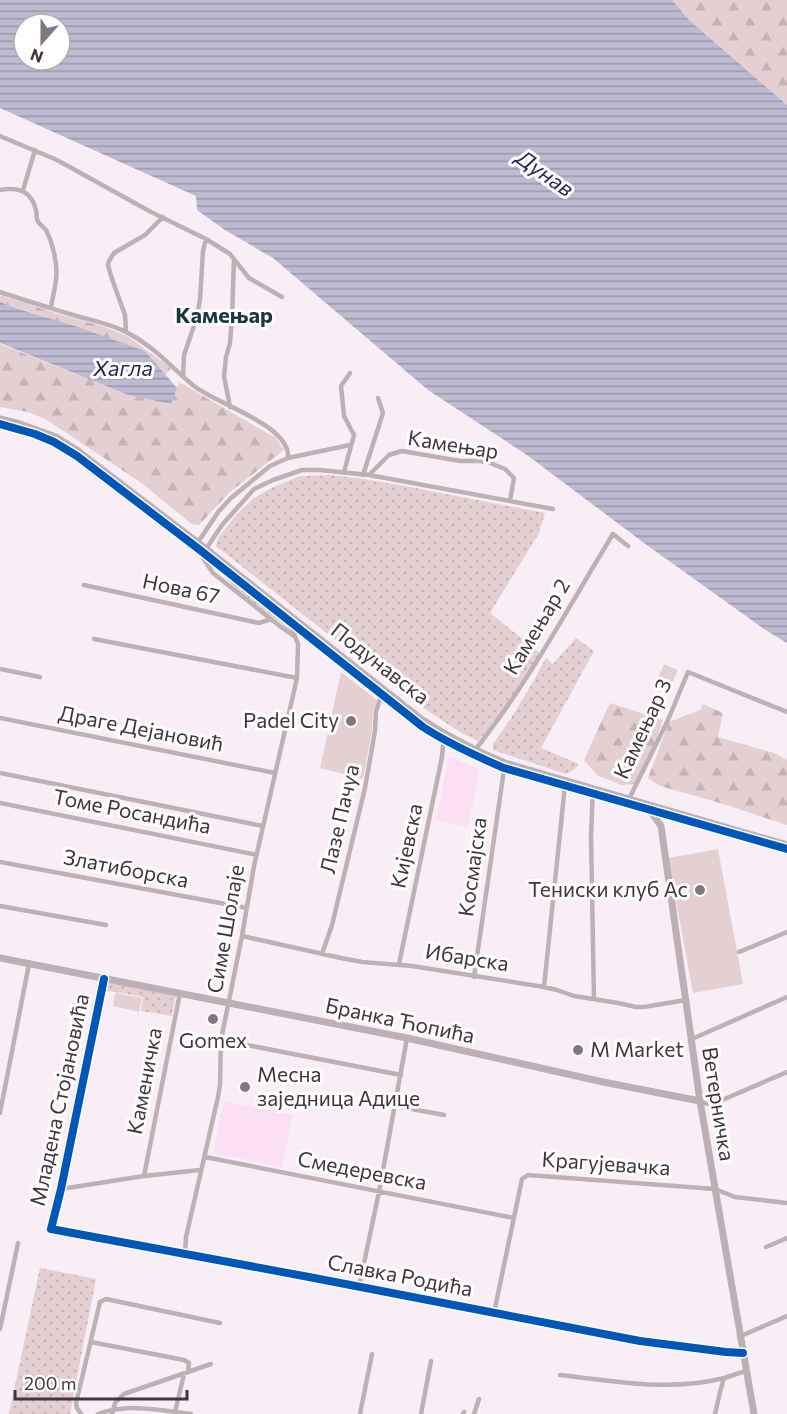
<svg xmlns="http://www.w3.org/2000/svg" width="787" height="1414" font-family="Commissioner,sans-serif">
	<style>
		.built { fill: #fbe0f4 }
		.grass { fill: url(#grass-dots) }
		.forest { fill: url(#forest-firs) }
		.park { fill: #e4d0d2 }
		.water { fill: url(#water-rules); fill-rule: evenodd }
		.lines { fill: none; stroke-linecap: round; stroke-linejoin: round }
		.street { stroke: #bdb1b5; stroke-width: 4.5 }
		.secondary { stroke: #bdafb5; stroke-width: 7 }
		.cycleway-casing { stroke: #fdfdfd; stroke-width: 11 }
		.cycleway { stroke: #0057b8; stroke-width: 8 }
		.poi-dot { fill: #82767f; stroke: #fdfdfd; stroke-width: 2 }
		.labels { text-anchor: middle; stroke-width: 6; stroke-linejoin: round; paint-order: stroke }
		.street-label { font-size: 21px; fill: #42353f; stroke: #fdfdfd }
		.poi-label { font-size: 21px; fill: #42353f; stroke: #fdfdfd; text-anchor: end }
		.water-label { font-size: 22px; font-style: italic; fill: #2b2951; stroke: #fdfdfd }
		.neighbourhood-label { font-size: 22px; font-weight: bold; fill: #17393d; stroke: #fdfdfd }
	</style>
	<defs>
		<pattern id="grass-dots" width="8" height="8" patternUnits="userSpaceOnUse" patternTransform="scale(1.5)"><rect width="8" height="8" fill="#e4d0d2"/><path d="M2 2h.1M6 6h.1" fill="none" stroke="#c5b3b5" stroke-width="1.8" stroke-linecap="round"/></pattern>
		<pattern id="forest-firs" width="22" height="20" patternUnits="userSpaceOnUse" patternTransform="scale(1.5)"><rect width="22" height="20" fill="#e4d0d2"/><path d="M5 1l3.5 6h-7zM16 11l3.5 6h-7z" fill="#c5b3b5"/></pattern>
		<pattern id="water-rules" width="6" height="5" patternUnits="userSpaceOnUse" patternTransform="scale(1.5)"><rect width="6" height="5" fill="#bdbad1"/><path d="M0 2.5h6" fill="none" stroke="#9b98ab"/></pattern>
	</defs>
	<rect width="100%" height="100%" fill="#f9eef6"/>
	<path class="built" d="M449,757L480,769L468,827L436,820Z
		M224,1101L293,1115L282,1167L213,1153Z"/>
	<path class="grass" d="M329,475L357,478L405,486L545,513L539,533L490,613L540,653L495,722L478,741L461,733L413,701L216,546L218,538L236,515L254,498L275,486L301,476Z
		M211,556L286,618L291,632C264,608 227,590 211,556Z
		M576,638L594,651L541,748L579,764L575,769L566,774L493,750V744C513,717 530,688 546,658L553,664Z
		M105,982L176,995L172,1016L141,1011L143,997L103,990Z
		M40,1268L96,1279L70,1414H9Z"/>
	<path class="forest" d="M672,0H787V105L689,20Z
		M0,295L52,312L102,326L127,336L171,368L166,375L145,351L0,302Z
		M0,344L128,395L171,404L179,382L276,438L284,450L230,492L199,525L192,524L140,482L47,420L28,412L0,407Z
		M610,703L663,720L639,784L622,785L598,776L584,760Z
		M703,704L723,713L718,737L774,753L787,760V825L720,803L660,786L648,778L669,722L700,710Z"/>
	<path class="park" d="M664,664L678,670L667,694L654,688Z
		M341,672L377,700L373,711L372,731L363,779L320,768Z
		M718,849L743,984L693,993L668,858Z
		M115,993L142,998L139,1012L113,1006Z"/>
	<path class="water" d="M0,0H672L689,20L787,105V643L764,629L644,543L527,455L428,390L273,258L225,230L197,210L196,196L0,108ZM24,24H60V60H24Z
		M0,302L25,311L78,327L145,351L177,388L171,404L128,395L0,343Z"/>
	<g class="lines">
		<path class="street" d="M0,136L57,160L151,212L206,239L230,254L249,278L282,297
			M0,190C18,187 31,190 36,210C37,213 36,216 37,219C38,224 43,226 46,230C53,244 58,265 56,280C55,290 52,298 51,308
			M23,190L35,150
			M0,292C23,300 47,307 70,314C89,320 108,323 126,332C154,346 171,367 194,386C216,404 291,425 288,458
			M126,332L125,315L111,276L108,265L109,261L114,253L145,235L163,217
			M183,376L184,355L196,320L200,300L203,251L206,239
			M230,407L224,376L226,357L230,343L232,316L234,259
			M344,472L354,435L344,416L341,386L350,373
			M363,475L383,413L378,398
			M369,475L389,455L402,451L460,461H479L490,463L505,469L514,478L510,501
			M198,542L219,511L231,498L270,466L288,458L350,445
			M201,545C199,555 207,564 213,573L281,627L294,636
			M206,549L222,525L254,489L273,480L302,470H320L369,475L553,509
			M84,585L259,623L271,619
			M94,639L297,678
			M0,669L40,677
			M0,718L275,773
			M475,750C527,685 569,606 613,534L628,546
			M0,773L263,826
			M593,788L591,835L594,999
			M629,799L668,720L688,672L787,712
			M0,803L257,855
			M0,862L247,908
			M0,906L106,925
			M242,936L341,958L362,962L412,966L544,987L557,990L574,996L618,1003L636,1007H644L686,1000
			M739,952L787,932
			M322,954L332,925L365,788L375,731L376,711L383,690
			M399,964L442,757L444,734
			M474,977L505,763
			M104,979L61,1189L51,1229L309,1277L640,1341L726,1352L743,1353
			M544,987L565,785L564,780
			M692,1039L787,997
			M221,1040L401,1075
			M700,1101L707,1104H713L787,1072
			M396,1106L444,1115
			M0,1113L29,964
			M205,1157L514,1218
			M144,1176L180,993
			M61,1189L144,1176L200,1170
			M766,1247L787,1238
			M185,1254L186,1237L218,1097L220,1084L221,1040L242,936L254,866L297,678L298,644L286,613
			M359,1287L379,1192L407,1038
			M494,1313L522,1179L528,1175L715,1189L735,1197L787,1203
			M0,1329L18,1243
			M741,1336L787,1316
			M91,1342L184,1360L189,1363L188,1372
			M560,1375C614,1381 670,1392 724,1378C731,1376 739,1373 746,1371
			M175,1412L184,1374
			M81,1414L77,1408L76,1403L100,1302L106,1299L220,1323
			M98,1414C127,1403 161,1410 191,1414
			M112,1414L115,1403L124,1394L211,1364
			M360,1414L372,1354
			M421,1414L431,1361
			M463,1414L464,1412
			M474,1414L479,1399
			M715,1414L720,1392L724,1378"/>
		<path class="secondary" d="M0,419L20,424L56,437L78,451L201,545L421,719C448,737 476,751 505,763L787,845
			M646,805L661,826L700,1101L754,1414
			M0,958L407,1038L603,1082L700,1101"/>
		<defs>
			<path id="cycleway" d="M0,424L35,434L54,442L77,456L200,550L423,727C449,744 476,756 504,768L787,849
				M104,979L61,1189L51,1229L309,1277L640,1341L726,1352L743,1353"/>
		</defs>
		<use href="#cycleway" class="cycleway-casing"/>
		<use href="#cycleway" class="cycleway"/>
	</g>
	<g class="poi-dot">
		<circle cx="351" cy="721" r="6"/>
		<circle cx="700" cy="890" r="6"/>
		<circle cx="213" cy="1019" r="6"/>
		<circle cx="578" cy="1050" r="6"/>
		<circle cx="245" cy="1087" r="6"/>
	</g>
	<g class="labels">
		<g class="street-label">
			<text transform="translate(453 445) rotate(9)" y="7">Камењар</text>
			<text transform="translate(181 589) rotate(12)" y="7">Нова 67</text>
			<text transform="translate(537 627) rotate(-59)" y="7">Камењар 2</text>
			<text transform="translate(380 664) rotate(38)" y="7">Подунавска</text>
			<text transform="translate(141 729) rotate(11)" y="7">Драге Дејановић</text>
			<text transform="translate(643 729) rotate(-65)" y="7">Камењар 3</text>
			<text transform="translate(132 812) rotate(11)" y="7">Томе Росандића</text>
			<text transform="translate(340 819) rotate(-77)" y="7">Лазе Пачуа</text>
			<text transform="translate(407 846) rotate(-78)" y="7">Кијевска</text>
			<text transform="translate(473 867) rotate(-82)" y="7">Космајска</text>
			<text transform="translate(126 869) rotate(11)" y="7">Златиборска</text>
			<text transform="translate(226 929) rotate(-80)" y="7">Симе Шолаје</text>
			<text transform="translate(467 958) rotate(9)" y="7">Ибарска</text>
			<text transform="translate(400 1021) rotate(12)" y="7">Бранка Ћопића</text>
			<text transform="translate(145 1081) rotate(-79)" y="7">Каменичка</text>
			<text transform="translate(60 1100) rotate(-78)" y="7">Младена Стојановића</text>
			<text transform="translate(718 1104) rotate(81)" y="7">Ветерничка</text>
			<text transform="translate(606 1164) rotate(4)" y="7">Крагујевачка</text>
			<text transform="translate(362 1171) rotate(11)" y="7">Смедеревска</text>
			<text transform="translate(400 1276) rotate(11)" y="7">Славка Родића</text>
		</g>
		<g class="poi-label">
			<text x="339" y="728">Padel City</text>
			<text x="688" y="897">Тениски клуб Ас</text>
			<text x="213" y="1048" text-anchor="middle">Gomex</text>
			<text x="590" y="1057" text-anchor="start">M Market</text>
			<text x="257" y="1082" text-anchor="start">Месна<tspan x="257" dy="24">заједница Адице</tspan></text>
		</g>
		<g class="water-label">
			<text transform="translate(545 173) rotate(35)" y="8">Дунав</text>
			<text x="123" y="376">Хагла</text>
		</g>
		<g class="neighbourhood-label">
			<text x="224" y="323">Камењар</text>
		</g>
	</g>
	<g transform="translate(42 42) rotate(201)"><circle r="28" fill="#fdfdfd" stroke="#b2adb1" stroke-width="1.5"/>
	<path d="M0-4.5L10 22L0 15L-10 22Z" fill="#82767f"/>
	<text y="-9" font-size="16" font-weight="bold" text-anchor="middle" fill="#42353f">N</text>
	</g>
	<path d="M15 1390v9h172v-9" fill="none" stroke="#42353f" stroke-width="3"/>
	<text x="24" y="1390" font-size="18" fill="#42353f" stroke="#fdfdfd" stroke-width="4.5" paint-order="stroke">200 m</text>
</svg>
